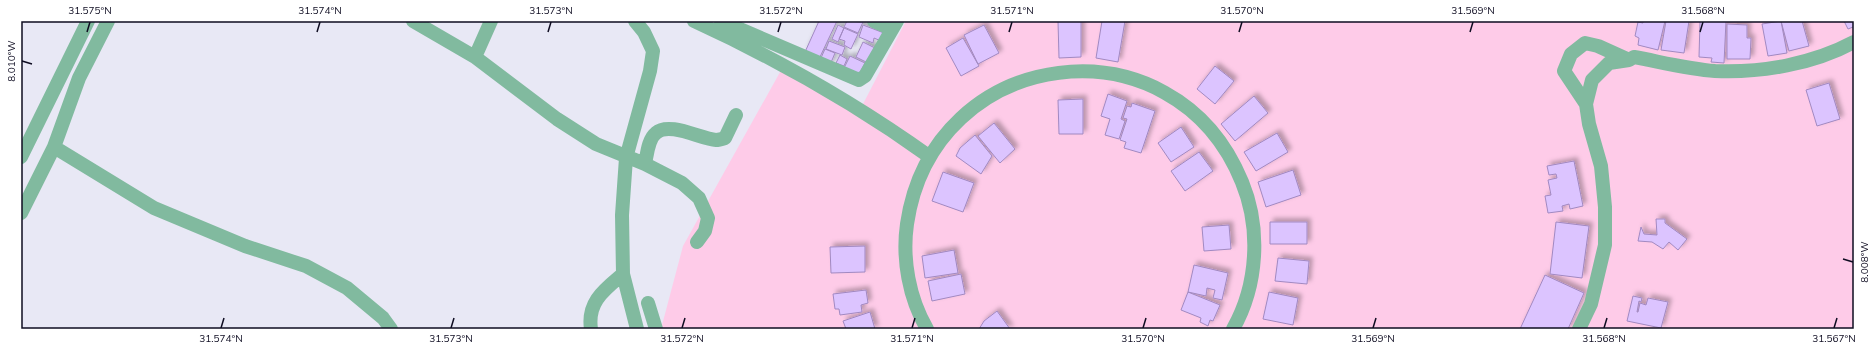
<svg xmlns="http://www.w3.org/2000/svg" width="1875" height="350" font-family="Mulish,sans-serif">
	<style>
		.green { fill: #fecbe8 }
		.building { fill: #dcc4ff; stroke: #a189c1; filter: url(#shadow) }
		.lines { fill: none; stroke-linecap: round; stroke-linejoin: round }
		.minor { stroke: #81ba9f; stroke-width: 14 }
		.ticks { fill: none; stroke: #0e0c21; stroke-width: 1.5 }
		.neatline { fill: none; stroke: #0e0c21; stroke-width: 1.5 }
		.ticks-label { font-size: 10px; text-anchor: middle; fill: #0e0c21 }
	</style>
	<defs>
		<filter id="shadow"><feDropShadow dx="3.5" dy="-3.5" stdDeviation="2" flood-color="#0004"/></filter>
	</defs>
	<rect width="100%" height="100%" fill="#e8e8f5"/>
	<path class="green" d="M906,21H1854V329H661L683,246L784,65L863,104Z"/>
	<path class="building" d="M819,21H837L819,59L805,52Z
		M847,21L863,22L858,33L844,27Z
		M1058,21H1081V57L1059,58Z
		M1102,21H1125L1118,62L1096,58Z
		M1643,21H1665L1658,50L1638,45L1639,38L1635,36L1638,22L1643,23Z
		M1666,21H1689L1684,53L1661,50Z
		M1700,21H1726L1724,63L1711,62L1712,58L1699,57Z
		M1781,21H1802L1809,46L1789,51Z
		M1781,21L1787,53L1768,56L1762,24Z
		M1844,21H1854V29L1853,27L1848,29Z
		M1727,24L1747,25V38H1751L1750,59H1727Z
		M838,25L844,28L838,42L832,39Z
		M863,25L884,33L881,41L874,38L873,43L859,37Z
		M984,25L999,53L978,64L964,35Z
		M844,28L858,34L851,49L844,45L845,41L839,39Z
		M963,38L979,66L961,76L946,48Z
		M829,41L845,47L842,55L826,49Z
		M863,42L877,49L868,63L856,57Z
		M825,49L835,53L830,65L820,60Z
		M840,55L847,59L844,66L836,63Z
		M850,56L865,63L858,77L843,70Z
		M1215,66L1234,81L1215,104L1197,89Z
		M1829,83L1840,119L1817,126L1806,90Z
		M1108,94L1127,101L1121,119L1125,121L1119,139L1105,135L1110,119L1101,116Z
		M1254,96L1268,113L1235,141L1221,124Z
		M1083,99V134H1059L1058,100Z
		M1132,103L1155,111L1141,153L1124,148L1126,142L1120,140L1127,119L1123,118L1127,106L1131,107Z
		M994,123L1015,149L1000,163L978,136Z
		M1181,127L1194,147L1171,162L1158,143Z
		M1277,133L1288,152L1256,171L1244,152Z
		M975,135L992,156L981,174L956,156L960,148Z
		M1199,152L1213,171L1185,191L1171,171Z
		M1574,161L1583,206L1570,209L1569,204L1562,206L1563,211L1548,213L1545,196L1551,195L1548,180L1557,178L1556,174L1549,175L1547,166Z
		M1293,170L1301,195L1266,207L1258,182Z
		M943,172L974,183L963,212L932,201Z
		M1656,219H1665V223L1687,239L1678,250L1669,242L1663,249L1652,242L1638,241L1641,227L1644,234L1657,235Z
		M1270,222H1307V244H1270Z
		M1556,222L1589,226L1582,278L1550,274Z
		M1229,225L1231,249L1204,251L1202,227Z
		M865,246V272L831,273L830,247Z
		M954,250L958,273L925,278L922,256Z
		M1278,258L1309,261L1307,284L1275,281Z
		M1194,265L1228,273L1222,300L1213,298L1215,290L1207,288L1206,296L1188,292Z
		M961,274L965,294L932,301L928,281Z
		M1545,275L1584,293L1568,329H1520Z
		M866,290L868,303L861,305L862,312L840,315L839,309H835L833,294Z
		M1188,292L1220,305L1213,321L1210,320L1208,326L1200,322L1201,318L1181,310Z
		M1269,292L1298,298L1293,325L1263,319Z
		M1633,296L1642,298L1641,302L1639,301L1637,312H1638L1640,303L1646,305L1648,298L1668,302L1661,328L1627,321Z
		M997,311L1010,329H979L984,321Z
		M870,312L875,329H846L843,321Z"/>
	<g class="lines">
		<path class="minor" d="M413,21L475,57L557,119L596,144L645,164L682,183L699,198L708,218L705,231L697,242
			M635,21L644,32L653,51L650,71L626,158L622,215L623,274L637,329
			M694,21C777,59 856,104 930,157
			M721,21L859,80L865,76L897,21
			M874,21L892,29
			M475,57L491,21
			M1586,104L1564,71L1571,54L1585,43L1598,46L1629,60
			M54,147L154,208L245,246L306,266L347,288L383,318L391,329
			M21,157L88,21
			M645,164C647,155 648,139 656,133C669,121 701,139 716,140C719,140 722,139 725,138L736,115
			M21,213L54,147L79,78L108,21
			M648,303L656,329
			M591,329C587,302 604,290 623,274
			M927,329C909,298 902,259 907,224C933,45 1174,14 1242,182C1261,228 1258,285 1233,329
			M1579,329L1591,304L1605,245V207L1601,166L1589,124L1586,104L1592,80L1609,63L1629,60L1634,57C1661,62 1689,69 1715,71C1762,73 1813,64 1854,42"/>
	</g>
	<path class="ticks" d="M87,32L90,22M317,32L320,22M548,32L551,22M778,32L781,22M1009,32L1012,22M1239,32L1242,22M1470,32L1473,22M1700,32L1703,22M22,61L32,64M1843,259L1853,262M221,328L224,318M451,328L454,318M682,328L685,318M912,328L915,318M1143,328L1146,318M1373,328L1376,318M1604,328L1607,318M1834,328L1837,318"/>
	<rect width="1875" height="350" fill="none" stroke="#ffffff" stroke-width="44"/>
	<rect x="22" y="22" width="1831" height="306" class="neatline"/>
	<g class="ticks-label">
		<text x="90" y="14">31.575°N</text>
		<text x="320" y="14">31.574°N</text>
		<text x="551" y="14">31.573°N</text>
		<text x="781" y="14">31.572°N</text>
		<text x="1012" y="14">31.571°N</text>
		<text x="1242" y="14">31.570°N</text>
		<text x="1473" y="14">31.569°N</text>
		<text x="1703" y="14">31.568°N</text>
		<text transform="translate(11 61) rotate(-90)" y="4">8.010°W</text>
		<text transform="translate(1864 262) rotate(-90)" y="4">8.008°W</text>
		<text x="221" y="342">31.574°N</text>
		<text x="451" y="342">31.573°N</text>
		<text x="682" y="342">31.572°N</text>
		<text x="912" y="342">31.571°N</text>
		<text x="1143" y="342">31.570°N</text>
		<text x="1373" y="342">31.569°N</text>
		<text x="1604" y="342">31.568°N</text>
		<text x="1834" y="342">31.567°N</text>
	</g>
</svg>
